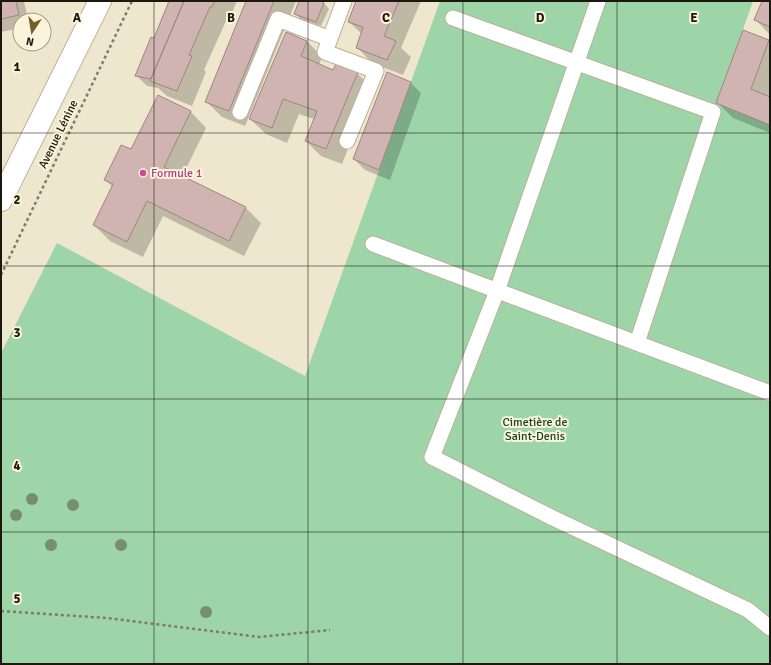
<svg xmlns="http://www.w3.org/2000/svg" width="771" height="665" font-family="Signika,sans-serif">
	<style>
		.green { fill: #9dd5a9 }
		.shadow { fill: #0003 }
		.building { fill: #d0b4b1; stroke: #9f8581 }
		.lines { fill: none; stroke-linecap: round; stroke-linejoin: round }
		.service-casing { stroke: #b9b19a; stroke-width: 17 }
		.secondary-casing { stroke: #b9b19a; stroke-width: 24 }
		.path { stroke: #7f7a6a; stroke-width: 2.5; stroke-dasharray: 3 3; stroke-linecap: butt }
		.service { stroke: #fff; stroke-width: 15 }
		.secondary { stroke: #fff; stroke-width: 22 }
		.tree { fill: #778d70 }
		.grid { fill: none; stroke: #1b1810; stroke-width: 1; stroke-opacity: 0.55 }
		.hotel-dot { fill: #d1479c; stroke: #fcf3db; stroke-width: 1.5 }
		.labels { text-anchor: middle; stroke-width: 4; stroke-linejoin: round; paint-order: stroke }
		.street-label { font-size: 12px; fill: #1b1810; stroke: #fcf3db }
		.hotel-label { font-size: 12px; fill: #b23c85; stroke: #fcf3db; text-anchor: start }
		.park-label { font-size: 12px; fill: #154524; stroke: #fcf3db }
		.grid-label { font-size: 13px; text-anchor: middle; font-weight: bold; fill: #1b1810; stroke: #fcf3db; stroke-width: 4; stroke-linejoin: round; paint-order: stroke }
	</style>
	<rect width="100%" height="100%" fill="#efe6ce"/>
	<path class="green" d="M440,1H753L717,103L770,125V664H1V353L57,243L305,376Z"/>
	<path class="shadow" d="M1,1H24L28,20H20V28L1,32Z
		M170,1H237L228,22L226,21L204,70L206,72L192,106L167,96L158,88L147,86L137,76L154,39Z
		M247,1H296L245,126L222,117L207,102Z
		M300,1H318L324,3L329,9L321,26L300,19L295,13Z
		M357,1H421L401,48L411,57L403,75L372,63L357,47L362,34L349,22Z
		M763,1H770V35L756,20Z
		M307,41L322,57L319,65L333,71L357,73L372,88L342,164L321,156L306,141L314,119L299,114L287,143L266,134L250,119Z
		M768,41L770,43L769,97L770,98V133L733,118L718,103Z
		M410,82L421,93L390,180L365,170L354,159Z
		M158,97L191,112L206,128L182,177L246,208L261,223L244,256L163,216L143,257L110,241L94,225L113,187L105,180L132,151Z"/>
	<path class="building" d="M1,1H16L19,15L1,19Z
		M169,1H184L151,79L135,76L151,37L154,38Z
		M184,1H215L212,7H210L189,55L192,56L177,91L150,81Z
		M246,1H274L229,111L205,102Z
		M299,1H321L324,3L316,22L294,14Z
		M356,1H399L384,36L396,41L387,60L356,48L363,27L348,22Z
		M762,1H770V27L754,20Z
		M743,30L769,40L751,89L770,97V125L716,103Z
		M286,32L307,41L301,56L333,70L336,64L358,72L326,149L305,141L317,111L283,99L272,128L249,119Z
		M387,72L411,82L379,170L353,159Z
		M158,95L191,111L164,167L246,207L229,241L147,201L127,242L93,225L113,184L104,180L121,145L131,149Z"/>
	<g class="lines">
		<defs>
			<path id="service" d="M344,1L325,52L376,71L347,141
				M598,1L497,291L432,457L553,518L748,610L770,628
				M453,18L713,112L637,343
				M240,112L278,19L330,39
				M373,244L770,393"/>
			<path id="secondary" d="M1,200L100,1"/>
		</defs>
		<use href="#service" class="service-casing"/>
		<use href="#secondary" class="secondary-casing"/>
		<path class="path" d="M1,275L132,1
			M1,611L107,618L259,637L330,630"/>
		<use href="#service" class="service"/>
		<use href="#secondary" class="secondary"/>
	</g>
	<g class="tree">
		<circle cx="32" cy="499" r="6"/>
		<circle cx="73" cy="505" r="6"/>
		<circle cx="16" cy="515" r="6"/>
		<circle cx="51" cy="545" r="6"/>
		<circle cx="121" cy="545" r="6"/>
		<circle cx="206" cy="612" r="6"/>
	</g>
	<path class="grid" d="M154,1V664M308,1V664M463,1V664M617,1V664M1,133H770M1,266H770M1,399H770M1,532H770"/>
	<circle class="hotel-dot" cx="143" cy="173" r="4"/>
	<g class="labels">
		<g class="street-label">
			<text transform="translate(58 134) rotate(-64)" y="4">Avenue Lénine</text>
		</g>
		<g class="hotel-label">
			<text x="151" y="177">Formule 1</text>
		</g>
		<g class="park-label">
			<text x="535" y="426">Cimetière de<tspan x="535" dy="14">Saint-Denis</tspan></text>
		</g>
	</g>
	<g class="grid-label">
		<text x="77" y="22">A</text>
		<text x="231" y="22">B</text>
		<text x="386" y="22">C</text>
		<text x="540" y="22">D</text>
		<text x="694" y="22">E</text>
		<text x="17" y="71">1</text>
		<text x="17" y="204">2</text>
		<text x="17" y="337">3</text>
		<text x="17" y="470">4</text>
		<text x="17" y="603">5</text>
	</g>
	<rect width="771" height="665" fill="none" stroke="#1b1810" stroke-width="4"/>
	<g transform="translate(32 32) rotate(192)"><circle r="19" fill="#fcf3db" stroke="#a29b8a"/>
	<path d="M0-3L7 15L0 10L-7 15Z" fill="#745e2e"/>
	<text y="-6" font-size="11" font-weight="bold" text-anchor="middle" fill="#1b1810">N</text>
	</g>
</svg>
